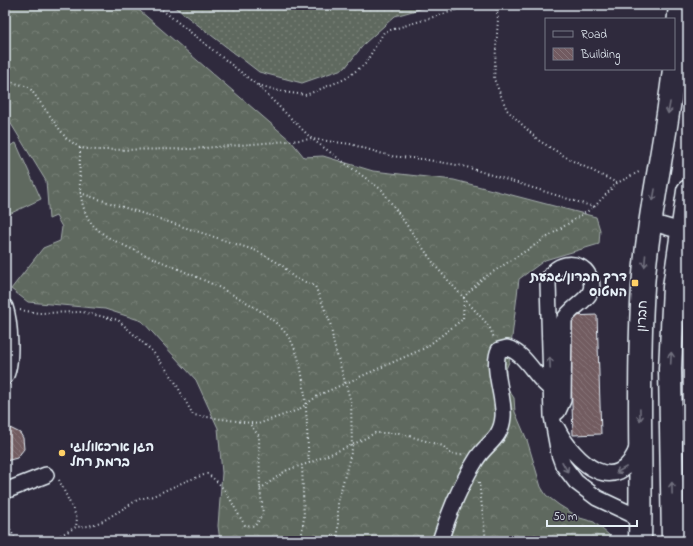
<svg xmlns="http://www.w3.org/2000/svg" width="693" height="546" font-family="'Indie Flower','Playpen Sans Hebrew',sans-serif">
	<style>
		.grass { fill: url(#grass-dots); stroke: #a4adab }
		.forest { fill: url(#forest-crowns); stroke: #a4adab }
		.park { fill: #5f695e; stroke: #a4adab }
		.building { fill: url(#building-back-hatch); stroke: #e8f1f8 }
		.lines { fill: none; stroke-linecap: round; stroke-linejoin: round }
		.minor-casing { stroke: #e8f1f8; stroke-width: 18 }
		.highway-casing { stroke: #e8f1f8; stroke-width: 25 }
		.path { stroke: #e8f1f8; stroke-width: 2; stroke-dasharray: 1 3; stroke-linecap: butt }
		.minor { stroke: #2f2a3d; stroke-width: 15 }
		.highway { stroke: #2f2a3d; stroke-width: 22 }
		.oneway { stroke: #70707e }
		.poi-dot { fill: #ffd166; stroke: #2f2a3d; stroke-width: 1.5 }
		.labels { text-anchor: middle; stroke-width: 3; stroke-linejoin: round; paint-order: stroke }
		.poi-label { font-size: 13px; font-weight: bold; fill: #e8f1f8; stroke: #2f2a3d; text-anchor: end }
		.street-label { font-size: 13px; fill: #e8f1f8; stroke: #2f2a3d }
	</style>
	<defs>
		<pattern id="grass-dots" width="8" height="8" patternUnits="userSpaceOnUse"><rect width="8" height="8" fill="#5f695e"/><path d="M2 2h.1M6 6h.1" fill="none" stroke="#767f76" stroke-width="1.8" stroke-linecap="round"/></pattern>
		<pattern id="forest-crowns" width="20" height="18" patternUnits="userSpaceOnUse"><rect width="20" height="18" fill="#5f695e"/><path d="M2 6a3 3 0 1 1 6 0M12 15a3 3 0 1 1 6 0" fill="none" stroke="#767f76"/></pattern>
		<pattern id="building-back-hatch" width="6" height="6" patternUnits="userSpaceOnUse"><rect width="6" height="6" fill="#725b61"/><path d="M-1 5l2 2M0 0l6 6M5-1l2 2" fill="none" stroke="#867378"/></pattern>
	</defs>
	<rect width="100%" height="100%" fill="#2f2a3d"/>
	<filter id="ink" filterUnits="userSpaceOnUse"><feTurbulence type="fractalNoise" baseFrequency=".025" numOctaves="2"/><feDisplacementMap in="SourceGraphic" scale="8" xChannelSelector="R" yChannelSelector="G"/><feConvolveMatrix kernelMatrix="1 2 1 2 8 2 1 2 1" color-interpolation-filters="sRGB"/></filter>
	<g filter="url(#ink)">
		<path class="grass" d="M172,5H434L395,16L365,43L345,68L302,83L259,72Z"/>
		<path class="forest" d="M5,5H133L291,141L304,157L323,156L373,171L454,180L596,217L600,230L599,244L545,260L519,279L509,362L506,369V386L514,398L515,412L527,440L541,487L546,495L559,505L580,518L594,522L609,535L613,541H220L218,526L222,473L218,428L196,380L142,321L105,309L28,302L11,289L43,248L60,241L62,227L56,216L49,219L46,181L5,114Z"/>
		<path class="park" d="M16,143L41,199L5,216V148Z"/>
		<path class="building" d="M597,315L601,434L573,435L569,316Z
			M10,428L20,433L23,438L24,449L17,458L6,461L5,429Z"/>
		<g class="lines">
			<defs>
				<path id="minor" d="M650,222L681,231H688
					M5,307C10,321 13,364 5,377
					M552,416L558,411L563,400L564,320C571,304 601,298 589,276C579,257 551,263 548,283L552,416L559,454L563,465L576,482L597,498L631,514L641,525
					M557,428C574,462 618,501 638,446
					M5,491L46,475
					M440,541C449,513 460,485 476,460C486,443 501,440 503,417C505,398 491,367 499,350L507,348C526,353 535,378 551,389"/>
				<path id="highway" d="M674,66L680,5
					M640,541C642,456 637,372 643,287C648,214 666,142 674,69
					M673,541L670,369L674,287L688,191"/>
			</defs>
			<use href="#minor" class="minor-casing"/>
			<use href="#highway" class="highway-casing"/>
			<path class="path" d="M156,5L257,85L312,139L382,190L437,268L489,326L494,338
				M496,5L498,19L494,79L507,110L538,140L569,159L617,183
				M5,80L29,87L66,138L80,148L96,150L192,149L312,139L350,144L390,156L422,159L463,166L594,207
				M258,85L283,92L306,95L345,79L365,64L384,32L473,5
				M5,144L10,141
				M80,148C80,170 77,196 87,216C96,235 123,245 141,253C180,270 271,304 291,341C308,370 306,429 309,463
				M80,193L257,251L282,265L293,277L315,286L330,322L334,345L351,402L352,449L338,501V541
				M20,310L39,313L82,312L118,320L153,352L173,378L193,415L258,424L298,410L319,395L425,348L463,319L464,297L482,279L594,207L617,183L641,171
				M59,480L77,518L76,527
				M479,482L486,541
				M260,489L287,470L309,463L352,445L375,433H399L443,446L452,455L463,454
				M5,519L16,541
				M50,541L76,527L89,526L103,521L139,499L153,496L186,481L207,474C228,487 232,506 245,525L255,526L263,514L260,489L259,436L249,423
				M301,541L304,517L302,465"/>
			<use href="#minor" class="minor"/>
			<use href="#highway" class="highway"/>
		</g>
		<defs><path id="oneway-shaft" d="M-6 0H5M1.5-3L5.5 0L1.5 3" fill="none" stroke-width="1.6" stroke-linecap="round" stroke-linejoin="round"/></defs>
		<g class="oneway">
			<use href="#oneway-shaft" transform="translate(669 108) rotate(100)"/>
			<use href="#oneway-shaft" transform="translate(654 195) rotate(100)"/>
			<use href="#oneway-shaft" transform="translate(645 261) rotate(95)"/>
			<use href="#oneway-shaft" transform="translate(671 358) rotate(-87)"/>
			<use href="#oneway-shaft" transform="translate(550 363) rotate(-92)"/>
			<use href="#oneway-shaft" transform="translate(640 415) rotate(89)"/>
			<use href="#oneway-shaft" transform="translate(565 467) rotate(61)"/>
			<use href="#oneway-shaft" transform="translate(621 470) rotate(150)"/>
			<use href="#oneway-shaft" transform="translate(672 488) rotate(-91)"/>
		</g>
	</g>
	<g class="poi-dot">
		<rect x="631" y="279" width="8" height="8" rx="2"/>
		<circle cx="62" cy="453" r="4"/>
	</g>
	<g class="labels">
		<g class="poi-label">
			<text x="627" y="281">דרך חברון/גבעת<tspan x="627" dy="15">המטוס</tspan></text>
			<text x="70" y="451" text-anchor="start">הגן ארכאולוגי<tspan x="70" dy="15">ברמת רחל</tspan></text>
		</g>
		<g class="street-label">
			<text transform="translate(641 316) rotate(-87)" y="5">חברון</text>
		</g>
	</g>
	<rect width="693" height="546" fill="none" stroke="#2f2a3d" stroke-width="20"/>
	<rect x="10" y="10" width="673" height="526" fill="none" stroke="#e8f1f8" stroke-width="1.5" filter="url(#ink)"/>
	<rect x="545" y="18" width="130" height="52" fill="#2f2a3d" stroke="#797a88"/>
	<rect x="553" y="31" width="20" height="6" fill="#2f2a3d" stroke="#797a88"/>
	<text x="581" y="38" font-size="12" fill="#e8f1f8">Road</text>
	<rect x="553" y="48" width="20" height="12" fill="url(#building-back-hatch)" stroke="#797a88"/>
	<text x="581" y="58" font-size="12" fill="#e8f1f8">Building</text>
	<path d="M547 520v6h90v-6" fill="none" stroke="#e8f1f8" stroke-width="2"/>
	<text x="553" y="520" font-size="12" fill="#e8f1f8" stroke="#2f2a3d" stroke-width="3" paint-order="stroke">50 m</text>
</svg>
